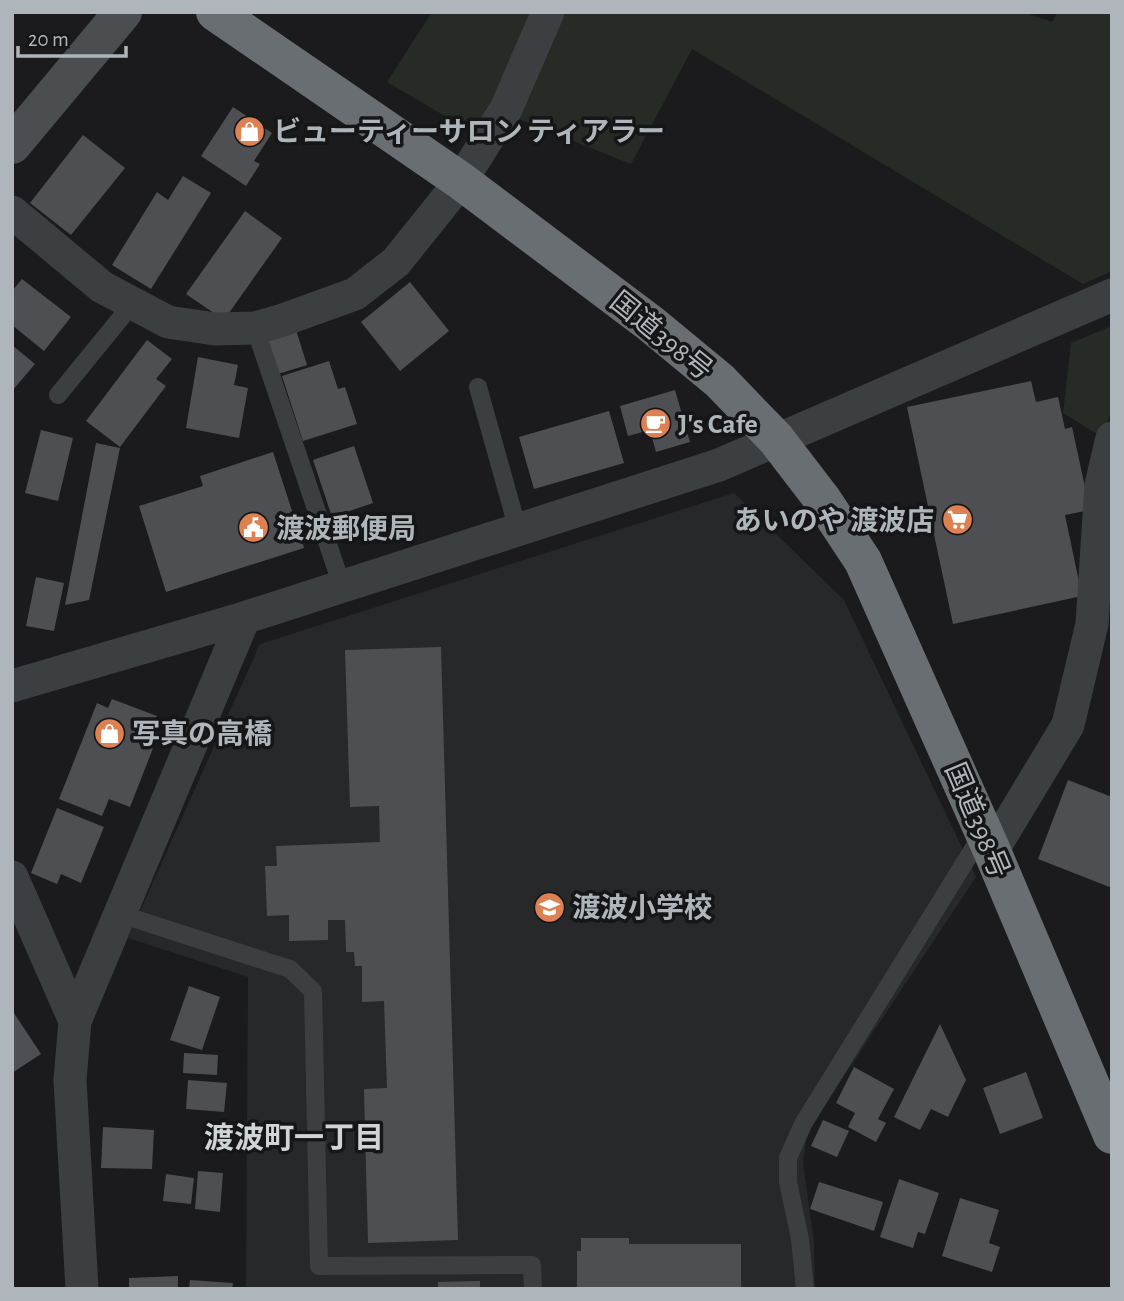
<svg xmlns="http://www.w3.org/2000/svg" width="1124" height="1301" font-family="'Alegreya Sans','Noto Sans JP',sans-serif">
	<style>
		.built { fill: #27282a }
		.green { fill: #262c25 }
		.building { fill: #4d4f52 }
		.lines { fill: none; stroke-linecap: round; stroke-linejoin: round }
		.lane { stroke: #3c3f41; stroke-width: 18 }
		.street { stroke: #3c3f41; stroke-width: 33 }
		.secondary { stroke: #4a4e51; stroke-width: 38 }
		.highway { stroke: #696e72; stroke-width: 38 }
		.labels { text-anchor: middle; stroke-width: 7; stroke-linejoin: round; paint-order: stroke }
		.poi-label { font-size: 28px; font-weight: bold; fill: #afb6bb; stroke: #161618; text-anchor: start }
		.street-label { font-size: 28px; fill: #afb6bb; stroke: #161618 }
		.neighbourhood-label { font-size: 30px; font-weight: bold; fill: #cfd4d7; stroke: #161618 }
	</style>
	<rect width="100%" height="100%" fill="#1b1b1d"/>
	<path class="built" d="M734,493L844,600L976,877L807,1132L803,1163L814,1242L815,1289H246L248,977L128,938L260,644Z"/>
	<path class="green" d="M432,12H534L498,99L474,133L387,82Z
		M558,12H1023L1052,22L1058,12H1112V271L1083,284L692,49L631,164L516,118Z
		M1112,326V408L1102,437L1063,413L1071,343Z"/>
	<path class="building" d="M233,107L272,133L254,161L260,164L246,186L201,156Z
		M83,135L125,168L71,235L30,203Z
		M183,176L211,193L151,289L112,265L157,192L168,200Z
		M245,211L282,238L224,320L186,294Z
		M22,279L71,317L44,351L12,325V291Z
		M410,282L449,331L400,371L361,322Z
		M296,330L307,365L278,374L267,340Z
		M147,340L172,359L156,379L166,386L120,447L86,421Z
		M12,345L35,364L12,391Z
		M198,357L238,365L234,385L248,388L239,438L186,428Z
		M329,361L338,389L345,387L357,424L303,441L282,376Z
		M1031,381L1036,402L1058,397L1065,429L1072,427L1090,510L1065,515L1082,596L953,624L907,407Z
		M675,390L690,442L656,452L650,430L628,436L620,406Z
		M609,411L624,463L534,489L519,437Z
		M41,430L73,438L58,501L25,493Z
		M96,443L120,448L89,600L65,605Z
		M354,446L373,503L332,517L313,460Z
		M273,452L304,548L166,592L139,506L203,486L200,476Z
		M36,577L64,583L54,631L26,626Z
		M441,647L458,1240L368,1243L364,1089L387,1088L384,1001L362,1002V966H355L354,952H346L345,920H328V940L289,941V915L267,916L265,866H277L276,846L380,842L379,806L350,807L345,650Z
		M112,699L157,716L151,730L159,733L130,807L109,799L102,816L59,799L97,703L108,708Z
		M1068,780L1112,797V888L1038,859Z
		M57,808L104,827L81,883L61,874L57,884L31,873Z
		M189,986L220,997L202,1050L170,1040Z
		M12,1010L41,1054L12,1073Z
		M940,1024L966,1080L948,1117L931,1109L920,1130L894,1117Z
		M184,1053L218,1055L217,1075L183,1073Z
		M854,1067L894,1089L878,1119L886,1123L876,1142L848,1127L855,1113L836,1103Z
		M1026,1072L1043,1118L1000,1134L983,1088Z
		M188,1080L227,1083L224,1112L186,1109Z
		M823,1120L849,1131L837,1157L811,1146Z
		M103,1127L154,1130L152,1169L101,1168Z
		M198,1171L223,1173L220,1212L195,1209Z
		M166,1174L194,1178L191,1204L163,1201Z
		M899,1179L939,1193L925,1234L918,1232L913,1248L880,1237Z
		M819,1182L883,1202L874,1231L810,1209Z
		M960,1198L999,1210L989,1243L1000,1247L992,1272L942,1256Z
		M581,1238H629V1244H741V1289H577V1251H581Z
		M178,1276V1289H129V1278Z
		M190,1280L233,1283L232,1289H189Z
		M480,1281V1289H438V1282Z"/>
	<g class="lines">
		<path class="lane" d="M255,328L342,586
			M478,387L518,530
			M58,395L133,303
			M120,914L290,969L313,991L319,1266L532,1265L533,1289
			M805,1289L800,1239L788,1182V1158L803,1124L983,833"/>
		<path class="street" d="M12,212L102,287L168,322L215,329L255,328L280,321L355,294L396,262L461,181L506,109L548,12
			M12,686L244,618L719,465L1112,295
			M992,851L1068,725L1092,624L1101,485L1112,438
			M12,877L75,1021
			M82,1289L70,1080L75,1021L244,618"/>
		<path class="secondary" d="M12,145L123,12"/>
		<path class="highway" d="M215,12L461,181L651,324L720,381L776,439L822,499L863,561L992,851L1112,1135"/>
	</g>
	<defs>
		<symbol id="shop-disc" viewBox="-11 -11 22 22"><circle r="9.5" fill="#de8152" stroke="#161618"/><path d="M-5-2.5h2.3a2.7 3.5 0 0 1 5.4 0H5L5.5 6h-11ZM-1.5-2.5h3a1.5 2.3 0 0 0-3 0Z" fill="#fff"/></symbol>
		<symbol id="cafe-disc" viewBox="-11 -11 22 22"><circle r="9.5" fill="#de8152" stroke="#161618"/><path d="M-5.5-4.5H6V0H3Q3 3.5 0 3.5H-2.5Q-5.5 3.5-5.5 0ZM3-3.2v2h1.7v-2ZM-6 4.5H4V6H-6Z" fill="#fff"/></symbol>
		<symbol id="supermarket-disc" viewBox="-11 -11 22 22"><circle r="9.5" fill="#de8152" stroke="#161618"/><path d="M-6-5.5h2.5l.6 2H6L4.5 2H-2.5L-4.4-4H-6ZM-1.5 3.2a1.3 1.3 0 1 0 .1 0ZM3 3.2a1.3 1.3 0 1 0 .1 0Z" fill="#fff"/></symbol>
		<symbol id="civic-disc" viewBox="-11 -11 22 22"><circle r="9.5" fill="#de8152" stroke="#161618"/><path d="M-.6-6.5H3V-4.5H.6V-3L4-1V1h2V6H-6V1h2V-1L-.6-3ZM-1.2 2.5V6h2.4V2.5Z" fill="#fff"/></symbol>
		<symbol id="school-disc" viewBox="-11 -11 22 22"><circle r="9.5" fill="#de8152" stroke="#161618"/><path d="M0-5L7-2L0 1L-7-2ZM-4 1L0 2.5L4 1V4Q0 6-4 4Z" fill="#fff"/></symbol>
	</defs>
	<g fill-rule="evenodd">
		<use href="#shop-disc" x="232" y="114" width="35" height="35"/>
		<use href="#cafe-disc" x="638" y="406" width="35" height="35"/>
		<use href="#supermarket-disc" x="940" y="502" width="35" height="35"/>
		<use href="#civic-disc" x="236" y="510" width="35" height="35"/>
		<use href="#shop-disc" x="92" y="716" width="35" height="35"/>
		<use href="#school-disc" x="532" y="890" width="35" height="35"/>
	</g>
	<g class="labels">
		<g class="poi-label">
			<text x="273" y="141">ビューティーサロン ティアラー</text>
			<text x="678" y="433">J's Cafe</text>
			<text x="934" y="530" text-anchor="end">あいのや 渡波店</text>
			<text x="276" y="538">渡波郵便局</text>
			<text x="132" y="743">写真の高橋</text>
			<text x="572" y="917">渡波小学校</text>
		</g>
		<g class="street-label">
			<text transform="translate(662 335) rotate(39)" y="10">国道398号</text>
			<text transform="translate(978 820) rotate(67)" y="10">国道398号</text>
		</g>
		<g class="neighbourhood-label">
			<text x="294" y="1148">渡波町一丁目</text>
		</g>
	</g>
	<rect width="1124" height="1301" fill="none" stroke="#afb6bb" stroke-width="28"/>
	<path d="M18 46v10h108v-10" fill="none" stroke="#afb6bb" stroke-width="3.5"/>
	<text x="28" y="46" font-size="21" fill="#afb6bb" stroke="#161618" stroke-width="5" paint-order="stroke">20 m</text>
</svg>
